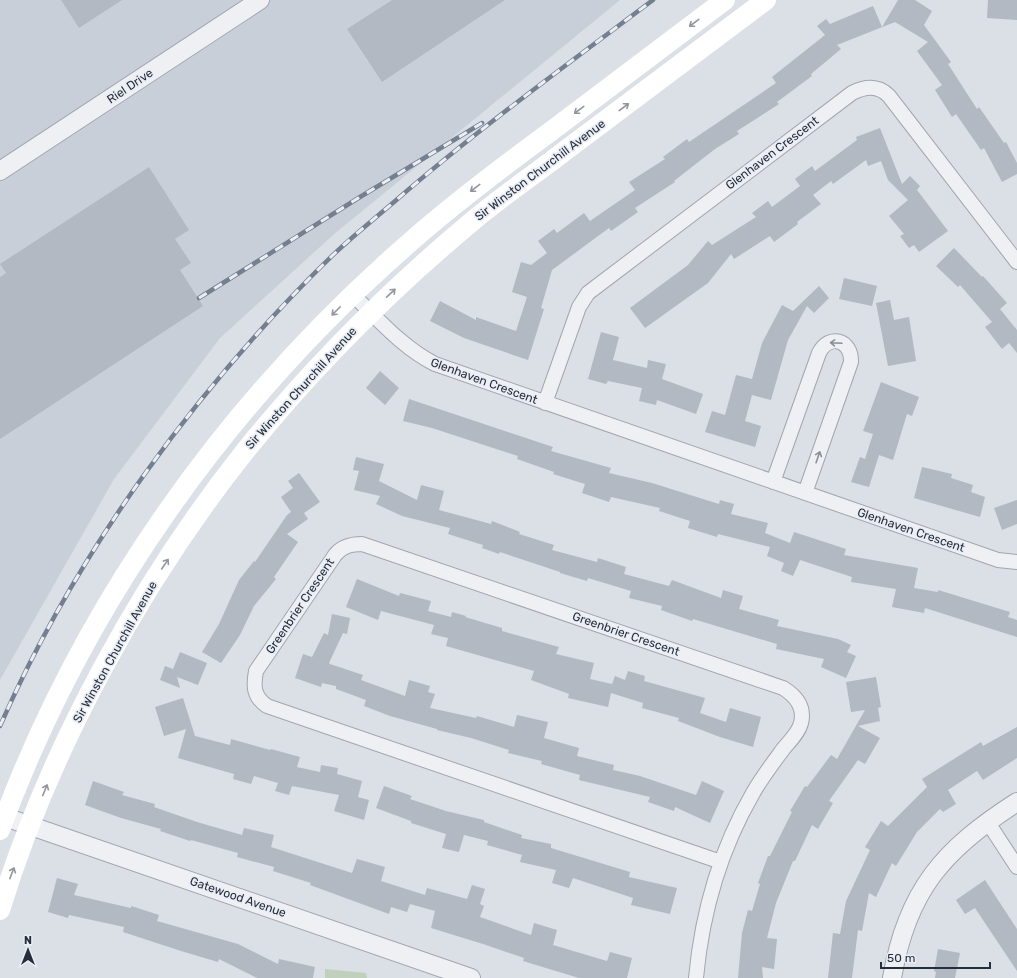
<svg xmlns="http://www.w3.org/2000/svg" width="1017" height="978" font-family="Rubik,sans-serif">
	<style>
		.built { fill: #c9cfd8 }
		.green { fill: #c1d0bc }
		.building { fill: #b2b9c3 }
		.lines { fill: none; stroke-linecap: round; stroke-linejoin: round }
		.minor-casing { stroke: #a1a6b0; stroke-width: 16 }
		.tertiary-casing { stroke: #a1a6b0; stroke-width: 20 }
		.minor { stroke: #eef0f4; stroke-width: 14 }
		.tertiary { stroke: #eef0f4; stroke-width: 18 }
		.secondary { stroke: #fff; stroke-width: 20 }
		.rail-casing { stroke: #747f90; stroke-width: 4.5 }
		.rail { stroke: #eaeef4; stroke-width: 3; stroke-dasharray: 9; stroke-linecap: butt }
		.oneway { stroke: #92969e }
		.oneway2 { stroke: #8a8f98 }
		.labels { text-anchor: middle; stroke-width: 3.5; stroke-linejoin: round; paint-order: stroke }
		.street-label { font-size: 12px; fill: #252e3c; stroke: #eaeef4 }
	</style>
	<rect width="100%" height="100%" fill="#dbdfe6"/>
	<path class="built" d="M0,0H620L333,235L220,338L114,479L0,680Z"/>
	<path class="green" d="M325,969L366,973L367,978H325Z"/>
	<path class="building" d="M61,0H122L79,28Z
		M392,0H505L382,82L347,29Z
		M898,0H915L932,11L924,25L951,62L948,64L977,109L979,107L1004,143L1006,142L1017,163V174L1002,182L984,148L981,150L956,114L952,117L935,90L942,85L917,51L928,42L895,22L837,45L841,49L811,74L812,76L777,102L779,104L737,131L739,134L715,149L674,181L675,182L635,208L638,212L611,231L609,228L552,270L541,308L544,309L528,360L464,338L430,321L440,301L476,320V317L516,331L527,297L512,292L521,262L531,265L547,253L538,241L554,229L557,233L584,213L590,221L635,190L629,182L665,159L663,157L687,139L689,142L776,83L772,77L825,35L817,26L826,19L830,24L873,6L882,27Z
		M988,0H1017V20L987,18Z
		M880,128L902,184L910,176L920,186L917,190L948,231L919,252L914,245L909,248L900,236L904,234L889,216L908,200L888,180L881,161L868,166L866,160L833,184L831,181L813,195L821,204L797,222L798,224L774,242L770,236L734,259L731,254L708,283L645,328L630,308L688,265L708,241L712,245L756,217L752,213L768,201L772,207L800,186L795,179L812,166L815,171L857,140L856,137Z
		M149,167L189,230L175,239L191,263L180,270L203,306L0,439V277L6,273L0,264Z
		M954,248L982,277L983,276L1007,303L1000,309L1017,330V353L1009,343L1002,349L985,327L992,322L960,285L958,287L936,266Z
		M844,278L877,286L872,306L839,299Z
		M819,286L829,298L814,313L807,306L788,340L771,400L752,395L745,421L761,426L755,447L705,432L712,411L725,415L736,375L752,379L762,343L782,305L793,311Z
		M890,300L894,320L909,317L916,361L888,366L876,303Z
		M601,332L619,337L613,360L647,368L648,360L666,364L662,379L703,394L696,414L657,400L656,405L639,401L642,388L608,381L606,384L588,379Z
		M380,371L399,388L385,405L366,388Z
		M881,382L919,397L912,416L907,414L893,460L879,455L869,487L851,482L860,457L865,459L873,434L863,431Z
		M409,399L553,447L551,451L611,468L609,473L652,483L719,504L720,500L734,504L731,514L768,523L765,533L790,543L794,532L846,549L844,555L918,568L914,588L938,592V590L1010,612L1008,617L1017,620V637L925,608L924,613L892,607L896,589L851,582L852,577L800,560L793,576L781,571L784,563L767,556L770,547L718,534L717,537L688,528L690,521L659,511L660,508L611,497L609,502L582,493L585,484L553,474L554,472L517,459L518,456L432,428L403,421Z
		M356,457L384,464L379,481L417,500L421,485L444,491L439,510L491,524L492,521L520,532L519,534L554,545L552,550L597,562L598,558L626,567L624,574L669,586L672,580L721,598L723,590L743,596L739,609L779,620L777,626L838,639L851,645L847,652L856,656L846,678L821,667L824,659L776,649L777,644L693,619L692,621L661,610L662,606L629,598L631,591L588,578L587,581L560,573V572L500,552L499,554L482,548L483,545L448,534L450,528L402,516L376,504L380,496L354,490L359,471L353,470Z
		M922,467L952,474L951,478L973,485L971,492L985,497L980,517L914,498Z
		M299,473L320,502L304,513L308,519L287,534L298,542L274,577L276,579L254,606L240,635L221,663L202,652L219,624L239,580L254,561L255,562L287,515L291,512L281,497L293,488L288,481Z
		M1017,500V524L1002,530L994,508Z
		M357,579L399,596L400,593L431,601L428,611L451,617L452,612L466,616L465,617L502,628V631L559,647L556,654L594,663L590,679L612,684L615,676L625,680L628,671L645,676L644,681L705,698L700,713L726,722L730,708L761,717L753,747L720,737L678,721L679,718L642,708L643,703L611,693L608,707L568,698L569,694L531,680L534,671L446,646L448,638L431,634L434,625L381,611L378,620L346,607Z
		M332,614L350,618L347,634L343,633L329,663L330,664L363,675L361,680L405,696L409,680L430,686L428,692L435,694L430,708L476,718L477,716L514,727L517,715L548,722L544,738L579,748L577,756L614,765L613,770L640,776L696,795L702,781L724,791L710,823L675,807L674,811L648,802L650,797L579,780L580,775L541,764L542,761L508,753L509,750L471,738L437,730V729L390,716L364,706L366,700L336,689V686L322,683L321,687L295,678L303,654L312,657L324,633L328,635Z
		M180,652L207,663L198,685L177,677L180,688L160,680L165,666L173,669Z
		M876,677L881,707L878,708L880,721L858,726L880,738L865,764L858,760L829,801L833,803L818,829L812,825L795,861H793L776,903L767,938L777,939L774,969L762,967L763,978H738L742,933L748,910L752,911L760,884L758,883L768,856H770L792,812L790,811L805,786L807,787L831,755L837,759L865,710L851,712L846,682Z
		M183,698L195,736L230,745L231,739L270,750L271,749L300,757L297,767L320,772L321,765L338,768L337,774L362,781L358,797L369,800L364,820L334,811L339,795L292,786L289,795L275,791L278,783L254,776L251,784L233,779L234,774L178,758L186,729L164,736L155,707Z
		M1017,727V758L983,780L977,771L948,790L956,804L943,812L940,809L917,832L896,866L892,863L876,897L869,893L862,931L858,930L852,978H828L833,933L840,934L846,901L870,850L865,847L881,821L888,826L927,787L922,779L981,742L983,746Z
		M93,781L124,792L122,795L155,804L154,807L197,822L242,835L244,828L274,835L271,847L352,873L357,859L385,867L381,881L425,895L427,888L467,899L472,885L485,889L480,904L484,906L480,917L531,935L534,923L557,930L553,945L607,961L610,952L632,958L627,978H579L559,972L523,961L524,958L483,944L431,928L435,911L410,904L407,912L391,907L389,914L310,885L311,883L273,871L274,867L237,857L238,853L191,840L190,841L160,831L161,829L121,818L85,805Z
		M384,786L412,796L410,799L446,811L484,820V822L522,835L521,838L551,844V848L630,872L629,877L677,888L670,914L631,905L633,898L573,878L569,888L552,883L556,870L520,862L522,855L487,845L488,841L464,835L459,852L442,848L446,834L411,823V821L376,808Z
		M57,878L78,884L74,895L131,908V906L159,915L157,921L238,944L278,964L279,959L315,967L313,978H257L219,959L218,962L181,951L123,932L124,927L69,915L68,918L48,912Z
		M985,880L1017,929V971L975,908L965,914L956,900Z
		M938,949L960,953L955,978H935L936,972L934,971Z"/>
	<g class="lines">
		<defs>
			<path id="minor" d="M352,294C378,319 403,348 435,364L998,560L1017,562
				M545,403L579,307L588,293L852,93C866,86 878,85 889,96L1017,262
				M773,482L819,353C829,333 852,340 851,362L805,493
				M987,821L1017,867
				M696,978C702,913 720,850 753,793C762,777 773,763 784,748C790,741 799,732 801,723C805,707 796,696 783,688L362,544C351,544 342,546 335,555L256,671C253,687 254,697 267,706L721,862"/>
			<path id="tertiary" d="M0,171L260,0
				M5,817L471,978
				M892,978C907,890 944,849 1017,802"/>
		</defs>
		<use href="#minor" class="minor-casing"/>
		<use href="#tertiary" class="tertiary-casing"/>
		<use href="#minor" class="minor"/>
		<use href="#tertiary" class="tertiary"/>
		<path class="secondary" d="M0,830C83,604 227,402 408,244C453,204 501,168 550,132C608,88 667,44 725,0
			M0,910C49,750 142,580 246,450C313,367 388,292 469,224C499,198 534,175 566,150C633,100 699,50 766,0"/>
		<defs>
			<path id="rail" d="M199,298L360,197L482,123
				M0,726C77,551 197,387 334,254C353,236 374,219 394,202C477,130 565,66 653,0"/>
		</defs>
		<use href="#rail" class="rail-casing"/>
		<use href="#rail" class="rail"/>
	</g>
	<defs><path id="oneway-shaft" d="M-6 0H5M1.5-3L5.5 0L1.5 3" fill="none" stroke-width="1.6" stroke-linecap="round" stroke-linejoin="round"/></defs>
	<g class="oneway">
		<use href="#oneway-shaft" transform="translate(694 23) rotate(143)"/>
		<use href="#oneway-shaft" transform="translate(624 107) rotate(-37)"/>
		<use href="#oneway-shaft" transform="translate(579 110) rotate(143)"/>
		<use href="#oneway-shaft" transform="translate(475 188) rotate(143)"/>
		<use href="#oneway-shaft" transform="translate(391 293) rotate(-43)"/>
		<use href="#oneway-shaft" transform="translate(336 311) rotate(135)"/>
		<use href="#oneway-shaft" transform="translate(165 564) rotate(-56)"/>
		<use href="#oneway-shaft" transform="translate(45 790) rotate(-68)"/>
		<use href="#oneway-shaft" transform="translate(12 873) rotate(-69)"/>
	</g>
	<g class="oneway2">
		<use href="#oneway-shaft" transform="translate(836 343) rotate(-177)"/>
		<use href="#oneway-shaft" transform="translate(818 457) rotate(-71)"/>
	</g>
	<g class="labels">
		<g class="street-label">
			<text transform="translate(130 86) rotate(-34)" y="4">Riel Drive</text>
			<text transform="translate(772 153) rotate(-37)" y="4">Glenhaven Crescent</text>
			<text transform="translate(540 170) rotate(-37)" y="4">Sir Winston Churchill Avenue</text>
			<text transform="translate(484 381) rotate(20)" y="4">Glenhaven Crescent</text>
			<text transform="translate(301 388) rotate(-48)" y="4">Sir Winston Churchill Avenue</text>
			<text transform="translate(911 530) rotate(19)" y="4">Glenhaven Crescent</text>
			<text transform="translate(300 606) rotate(-56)" y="4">Greenbrier Crescent</text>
			<text transform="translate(626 634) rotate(19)" y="4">Greenbrier Crescent</text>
			<text transform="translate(115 652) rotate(-61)" y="4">Sir Winston Churchill Avenue</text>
			<text transform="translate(238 897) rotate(19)" y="4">Gatewood Avenue</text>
		</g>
	</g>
	<g transform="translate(28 950)" stroke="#eaeef4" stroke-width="3" paint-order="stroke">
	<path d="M0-3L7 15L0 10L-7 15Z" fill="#252e3c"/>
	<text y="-6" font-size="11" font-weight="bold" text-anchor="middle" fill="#252e3c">N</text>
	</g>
	<path d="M881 962v6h109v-6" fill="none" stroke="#252e3c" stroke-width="2"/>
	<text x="887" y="962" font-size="12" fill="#252e3c" stroke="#eaeef4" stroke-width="3" paint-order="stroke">50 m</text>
</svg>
